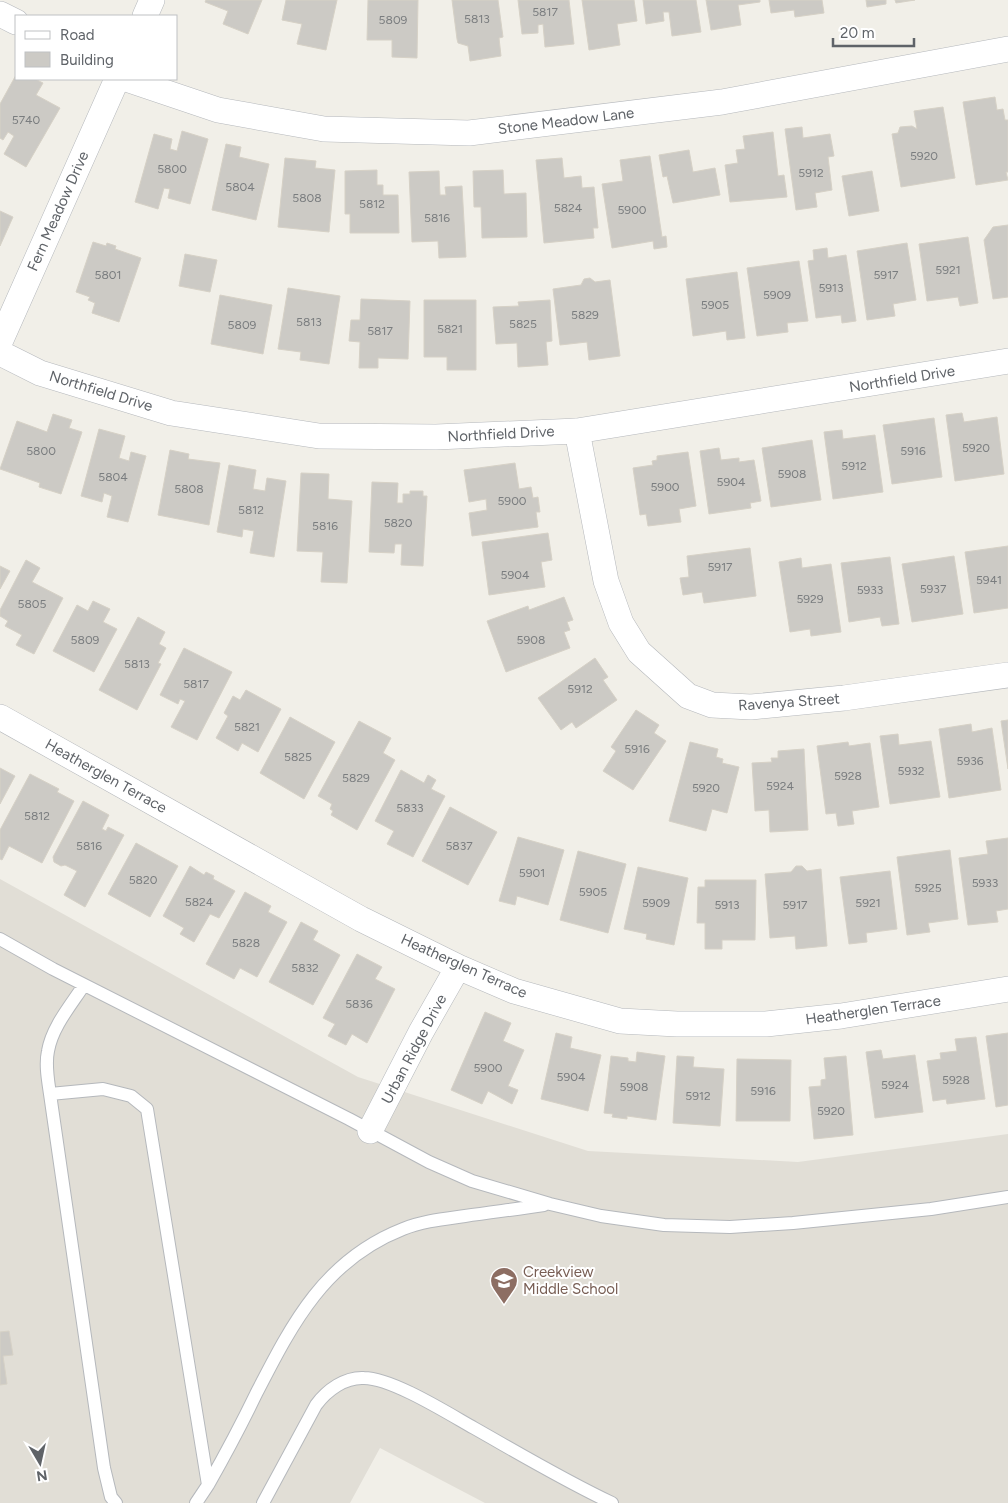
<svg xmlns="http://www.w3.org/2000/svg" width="1008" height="1503" font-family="Figtree,sans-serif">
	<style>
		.education { fill: #e1ded6 }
		.building { fill: #cccac5; stroke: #d6d1c6 }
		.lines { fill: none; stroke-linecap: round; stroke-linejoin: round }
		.service-casing { stroke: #b5b8bc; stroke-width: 14 }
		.minor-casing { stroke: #b5b8bc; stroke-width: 26 }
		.service { stroke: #fff; stroke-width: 12 }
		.minor { stroke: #fff; stroke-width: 25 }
		.labels { text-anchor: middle; stroke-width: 4; stroke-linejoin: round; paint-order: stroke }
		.number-label { font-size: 12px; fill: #7a7d7f }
		.street-label { font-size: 15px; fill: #5f6368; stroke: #fff }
		.education-label { font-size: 15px; fill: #785e54; stroke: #fff; text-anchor: start }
	</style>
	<rect width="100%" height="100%" fill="#f1efe8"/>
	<path class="education" d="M0,879L358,1077L588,1151L798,1162L1008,1134V1503H485L380,1448L350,1503H0Z"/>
	<path class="building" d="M206,0H262L248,34L223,24L228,11L205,2Z
		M286,0H337L326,50L297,44L302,24L282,20Z
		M368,0H418L417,58L392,57V40H367Z
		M452,0H498L503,37L499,38L501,56L470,61L468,46L458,43L457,39Z
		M518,0H569L574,44L545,47L543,24L538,25V33L522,34Z
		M582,0H634L637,21L617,24L620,45L589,50Z
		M643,0H696L701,32L672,36L669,12H663L664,21L646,24Z
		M706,0H760V2L738,5L741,25L711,30Z
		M769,0H822L824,13L795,17L794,10L771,13Z
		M866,0H886V4L867,7Z
		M895,0H915L896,3Z
		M16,75V79H35L43,83L36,95L60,108L26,167L4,154L14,136L8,132L3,140L0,138V104Z
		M995,97L997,110L1003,109L1005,120H1008V172H1006L1008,180L976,185L963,102Z
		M943,107L955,178L901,187L892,134L898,133L900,127L912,126L917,129L914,111Z
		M802,127L803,138L830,134L834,156L828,157L832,190L815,193L817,207L796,210L785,129Z
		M182,131L208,139L190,204L168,198L170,189L164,188L158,209L135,202L154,134L172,139L170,149L177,151Z
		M773,132L778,176L784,175L787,197L730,202L725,165L738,163L736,150L745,149L743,136Z
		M226,144L241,147L239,157L269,164L256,220L212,210Z
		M689,150L693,172L715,168L720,195L673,203L667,176L663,177L659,155Z
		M650,156L662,237L666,236L667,247L654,249L653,241L612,248L602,184L623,181L620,160Z
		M285,158L316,161L315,168L335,170L329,232L278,227Z
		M562,158L564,178L581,176L582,188L594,187L598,228H593L594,238L544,243L536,160Z
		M377,170V185H383V195H398L399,233H350V214H345V171Z
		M503,170L504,194L526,193L527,237L482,238L481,207H474L473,171Z
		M439,171L440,195H446L445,187L462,186L466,257L439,258L438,241L412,242L409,172Z
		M872,171L879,211L849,216L842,176Z
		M0,211L13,217L0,246Z
		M1008,225V297L993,299L984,240L993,227Z
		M968,237L978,303L960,306L958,297L927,301L919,244Z
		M93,242L106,246L107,243L116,246L115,249L141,258L119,322L92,313L95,303L88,300L90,297L76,292Z
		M907,243L916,300L893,304L895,316L867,320L857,251Z
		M827,248L828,258L846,255L856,321L842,323L841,315L816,318L808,261L814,260L813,250Z
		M185,254L217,260L210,292L179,286Z
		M799,261L808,321L787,323L788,332L757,336L747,268Z
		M737,272L745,338L727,340L726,331L693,336L686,279Z
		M590,278L595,282L610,280L620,356L589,360L587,342L560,345L553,289L581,285L584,279Z
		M288,288L340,296L329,364L300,360L301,352L278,349Z
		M220,295L272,305L263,354L211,344Z
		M361,299L410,301L408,359L378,358V368H359L360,342L349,341L351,320H360Z
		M424,300H476V370H447V357H424Z
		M550,300L552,341L546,342L548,365L518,367L517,343L496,344L493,307L519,306L518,302Z
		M962,413L964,422L997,417L1004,474L955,481L946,415Z
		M53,414L72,420L69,428L82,432L61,494L39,487L40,483L0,469L17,421L47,432Z
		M934,418L942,477L892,484L883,425Z
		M99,429L125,436L119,458L129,461L131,452L146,456L128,522L107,517L112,496L104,493L102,502L81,496Z
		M842,430L843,439L875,435L883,492L833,499L824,432Z
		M812,440L821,500L771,507L762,448Z
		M719,448L721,460L739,458V462L754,460L761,501L750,503L751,508L709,514L700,451Z
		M170,450L189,454L188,459L220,463L209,525L158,515Z
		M688,452L696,506L679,509L681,522L648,526L646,514L640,515L633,468L653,465L652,461L657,460V456Z
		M515,463L519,489L531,487L533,498L538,497L540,512H536L538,527L472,536L469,513L487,510L486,499L469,502L464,470Z
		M229,465L256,470L253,489L265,491L267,478L286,481L274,557L250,553L254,531L243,529L242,537L217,532Z
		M301,473L329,474L328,499L352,501L347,583L321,582L323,552L297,551Z
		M372,482L398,483L397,503H403V494H410V491H423V496H427L423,566L401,565L402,544H395L394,553L369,552Z
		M548,533L552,560L541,562L545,587L489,595L482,542Z
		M1008,546V608L974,613L965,552Z
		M750,548L756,596L704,603L702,592L683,595L680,578L689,577L687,556Z
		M954,556L963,614L912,622L902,564Z
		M890,557L899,624L882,626L880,617L849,622L841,563Z
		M801,558L802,568L831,564L841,632L811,636L810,629L790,632L779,562Z
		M26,560L40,568L32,582L63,598L34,654L16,645L22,635L5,626L8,621L0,616V610Z
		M0,566L10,571L0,589Z
		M564,597L573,620L567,622L570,630L564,632L570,648L506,672L487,621L528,606L529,610Z
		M93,601L110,609L103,622L117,629L94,672L53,651L77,605L88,611Z
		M138,617L165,632L159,644L166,648L158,663L161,664L137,710L99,690Z
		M184,648L232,672L197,740L171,727L185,701L180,699L178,704L160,695Z
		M595,658L608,677L603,680L617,700L576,728L572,722L561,730L538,698Z
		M246,690L281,709L258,752L242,743L238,751L216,738L228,716L224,713L233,696L240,700Z
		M636,710L659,725L654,733L666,741L633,790L603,771L616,751L611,747Z
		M290,717L335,742L304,799L260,773Z
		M1008,720V769L1001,721Z
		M359,721L391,738L383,753L395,760L357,830L331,815L333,811L330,809L332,804L318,796Z
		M971,724L972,732L992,728L1001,790L949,798L939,729Z
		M898,734L899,745L931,741L940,797L890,804L880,736Z
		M690,742L718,749L716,757L723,759L722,763L739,767L727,813L712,809L706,831L669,821Z
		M848,742L849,746L870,743L879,807L852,811L854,824L838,826L836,813L826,814L817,746Z
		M804,749L808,830L770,832L769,810L755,811L752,763L772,762L771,758H778V751Z
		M0,768L15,776L0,804Z
		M401,770L424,783L428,775L436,780L431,789L445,796L413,857L387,844L394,831L375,821Z
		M30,774L59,789L57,792L74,801L42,863L9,846L2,860L0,859V830Z
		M83,801L109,815L102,829L106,831L108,827L124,835L85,907L64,895L77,871L65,865L61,866L54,862L53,857Z
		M450,807L497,832L468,885L422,861Z
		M518,837L564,850L548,905L517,896L515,905L499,901Z
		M1008,838V909L996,911L998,922L968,925L959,858L988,854L986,841Z
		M136,843L178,866L150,917L108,894Z
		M950,850L958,919L928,923L930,932L907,935L897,857Z
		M578,851L626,864L608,933L560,920Z
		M190,866L204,875L206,872L214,876L213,879L235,891L219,918L210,914L194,942L180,934L184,928L163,916Z
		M796,866H802L807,871L821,869L827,946L796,949L795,936L770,938L765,874L791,872Z
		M638,867L688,878L674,945L646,939L647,934L624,929Z
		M890,871L897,929L866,933L867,942L849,944L840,877Z
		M705,880H756L755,940H722V949H705V923H697L698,887H705Z
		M245,892L271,906L268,912L287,922L257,977L240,968L234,979L206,964Z
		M301,922L318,931L313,940L340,955L313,1005L269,982Z
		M357,954L382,967L375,979L395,989L367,1043L352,1034L346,1045L328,1036L335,1024L323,1018Z
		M485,1012L511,1023L503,1041L524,1050L508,1086L518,1090L512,1104L488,1091L482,1104L451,1090Z
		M556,1033L572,1037L570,1048L601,1055L588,1111L541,1099Z
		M1008,1033V1105L996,1107L986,1036Z
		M976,1037L985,1099L947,1104L946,1099L933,1101L927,1061L941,1059L940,1053L957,1051L955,1039Z
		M881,1050L883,1059L915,1055L923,1112L875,1118L866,1052Z
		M637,1052L665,1056L656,1120L627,1116V1119L612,1117L613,1114L604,1113L611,1056L628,1058V1061L636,1062Z
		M677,1056L694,1057L693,1067L724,1069L720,1126L673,1123Z
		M846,1056L853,1135L814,1139L809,1087L821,1086V1080L826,1079L824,1058Z
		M737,1059L791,1060L790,1121H736Z
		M9,1331L13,1355L3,1356L7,1384L0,1385V1332Z"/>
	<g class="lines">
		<defs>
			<path id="service" d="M0,939L53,969L349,1119L429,1162L472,1181L550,1204L601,1216L664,1225L730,1227L793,1223L931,1209L1008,1197
				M84,985C71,1005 52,1027 48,1051C45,1065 48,1080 50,1094L104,1468L111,1497L116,1503
				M50,1094L103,1089L131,1096L147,1109L208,1485
				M196,1503L208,1485C225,1455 241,1425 256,1394C292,1324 324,1260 403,1229C423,1221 444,1219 465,1216C492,1212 518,1209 544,1205
				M263,1503L316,1405C327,1390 345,1377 364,1378C392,1378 449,1414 474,1428C520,1454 565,1481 612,1503"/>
			<path id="minor" d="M0,14L16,22
				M145,16L152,0
				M126,79L218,110L324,129L469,133L722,102L1008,49
				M0,342L117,79
				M0,353L40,373L171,413L319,436L436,437L577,431L1008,361
				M577,431L606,581L621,623L639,652L688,696L712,705L751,707L844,698L1008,675
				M0,717L361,919L458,967L514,991L620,1021L677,1024H766L841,1016L1008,989
				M370,1131L421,1032L458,967"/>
		</defs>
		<use href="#service" class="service-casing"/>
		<use href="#minor" class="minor-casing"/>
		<use href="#service" class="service"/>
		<use href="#minor" class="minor"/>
	</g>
	<defs>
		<symbol id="school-pin" viewBox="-11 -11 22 30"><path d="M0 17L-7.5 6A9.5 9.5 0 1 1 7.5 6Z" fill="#8d6e63" stroke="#fff"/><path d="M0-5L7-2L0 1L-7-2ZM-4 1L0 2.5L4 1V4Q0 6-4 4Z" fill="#fff"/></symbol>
	</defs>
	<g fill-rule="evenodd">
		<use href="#school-pin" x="488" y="1265" width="32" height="43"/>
	</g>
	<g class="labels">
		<g class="number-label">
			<text x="545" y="16">5817</text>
			<text x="477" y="23">5813</text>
			<text x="393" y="24">5809</text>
			<text x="26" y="124">5740</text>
			<text x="924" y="160">5920</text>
			<text x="172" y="173">5800</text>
			<text x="811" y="177">5912</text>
			<text x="240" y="191">5804</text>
			<text x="307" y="202">5808</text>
			<text x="372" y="208">5812</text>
			<text x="568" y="212">5824</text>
			<text x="632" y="214">5900</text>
			<text x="437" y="222">5816</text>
			<text x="948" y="274">5921</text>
			<text x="108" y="279">5801</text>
			<text x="886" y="279">5917</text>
			<text x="831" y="292">5913</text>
			<text x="777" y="299">5909</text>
			<text x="715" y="309">5905</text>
			<text x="585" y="319">5829</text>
			<text x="309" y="326">5813</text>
			<text x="523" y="328">5825</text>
			<text x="242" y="329">5809</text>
			<text x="450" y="333">5821</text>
			<text x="380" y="335">5817</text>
			<text x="976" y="452">5920</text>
			<text x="41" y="455">5800</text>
			<text x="913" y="455">5916</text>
			<text x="854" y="470">5912</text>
			<text x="792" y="478">5908</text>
			<text x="113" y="481">5804</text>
			<text x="731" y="486">5904</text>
			<text x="665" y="491">5900</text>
			<text x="189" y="493">5808</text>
			<text x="512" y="505">5900</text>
			<text x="251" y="514">5812</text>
			<text x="398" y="527">5820</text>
			<text x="325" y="530">5816</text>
			<text x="720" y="571">5917</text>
			<text x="515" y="579">5904</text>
			<text x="989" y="584">5941</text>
			<text x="933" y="593">5937</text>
			<text x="870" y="594">5933</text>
			<text x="810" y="603">5929</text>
			<text x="32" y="608">5805</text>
			<text x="85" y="644">5809</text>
			<text x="531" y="644">5908</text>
			<text x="137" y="668">5813</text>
			<text x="196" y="688">5817</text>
			<text x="580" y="693">5912</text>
			<text x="247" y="731">5821</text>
			<text x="637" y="753">5916</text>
			<text x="298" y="761">5825</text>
			<text x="970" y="765">5936</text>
			<text x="911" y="775">5932</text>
			<text x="848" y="780">5928</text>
			<text x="356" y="782">5829</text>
			<text x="780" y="790">5924</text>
			<text x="706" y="792">5920</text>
			<text x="410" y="812">5833</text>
			<text x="37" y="820">5812</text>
			<text x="89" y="850">5816</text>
			<text x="459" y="850">5837</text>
			<text x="532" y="877">5901</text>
			<text x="143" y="884">5820</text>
			<text x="985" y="887">5933</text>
			<text x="928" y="892">5925</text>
			<text x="593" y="896">5905</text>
			<text x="199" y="906">5824</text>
			<text x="656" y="907">5909</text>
			<text x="868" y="907">5921</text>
			<text x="727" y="909">5913</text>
			<text x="795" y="909">5917</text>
			<text x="246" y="947">5828</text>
			<text x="305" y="972">5832</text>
			<text x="359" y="1008">5836</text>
			<text x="488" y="1072">5900</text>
			<text x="571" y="1081">5904</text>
			<text x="956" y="1084">5928</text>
			<text x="895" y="1089">5924</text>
			<text x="634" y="1091">5908</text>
			<text x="763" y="1095">5916</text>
			<text x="698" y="1100">5912</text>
			<text x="831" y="1115">5920</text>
		</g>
		<g class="street-label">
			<text transform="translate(566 121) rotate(-7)" y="5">Stone Meadow Lane</text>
			<text transform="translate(58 211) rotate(-66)" y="5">Fern Meadow Drive</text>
			<text transform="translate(902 379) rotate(-9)" y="5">Northfield Drive</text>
			<text transform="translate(101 391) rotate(17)" y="5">Northfield Drive</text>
			<text transform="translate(501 434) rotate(-3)" y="5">Northfield Drive</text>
			<text transform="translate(789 702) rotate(-4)" y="5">Ravenya Street</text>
			<text transform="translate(106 776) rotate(29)" y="5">Heatherglen Terrace</text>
			<text transform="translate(464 966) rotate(24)" y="5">Heatherglen Terrace</text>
			<text transform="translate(873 1010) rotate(-8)" y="5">Heatherglen Terrace</text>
			<text transform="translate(414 1049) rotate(-62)" y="5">Urban Ridge Drive</text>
		</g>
		<g class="education-label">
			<text x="523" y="1277">Creekview<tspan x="523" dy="17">Middle School</tspan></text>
		</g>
	</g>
	<rect x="15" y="15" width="162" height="65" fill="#ffffff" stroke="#bfc1c3"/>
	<rect x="25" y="31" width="25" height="8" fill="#ffffff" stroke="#bfc1c3"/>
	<text x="60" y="40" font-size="15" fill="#5f6368">Road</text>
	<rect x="25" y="52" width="25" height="15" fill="#cccac5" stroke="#bfc1c3"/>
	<text x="60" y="65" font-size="15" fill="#5f6368">Building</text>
	<g transform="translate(40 1463) rotate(171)" stroke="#ffffff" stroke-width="4" paint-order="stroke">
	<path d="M0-4L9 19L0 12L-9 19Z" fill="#5f6368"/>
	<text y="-8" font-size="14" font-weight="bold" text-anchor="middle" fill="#5f6368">N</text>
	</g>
	<path d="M833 38v8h81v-8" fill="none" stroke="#5f6368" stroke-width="2.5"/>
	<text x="840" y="38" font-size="15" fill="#5f6368" stroke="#ffffff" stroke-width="4" paint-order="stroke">20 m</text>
</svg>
